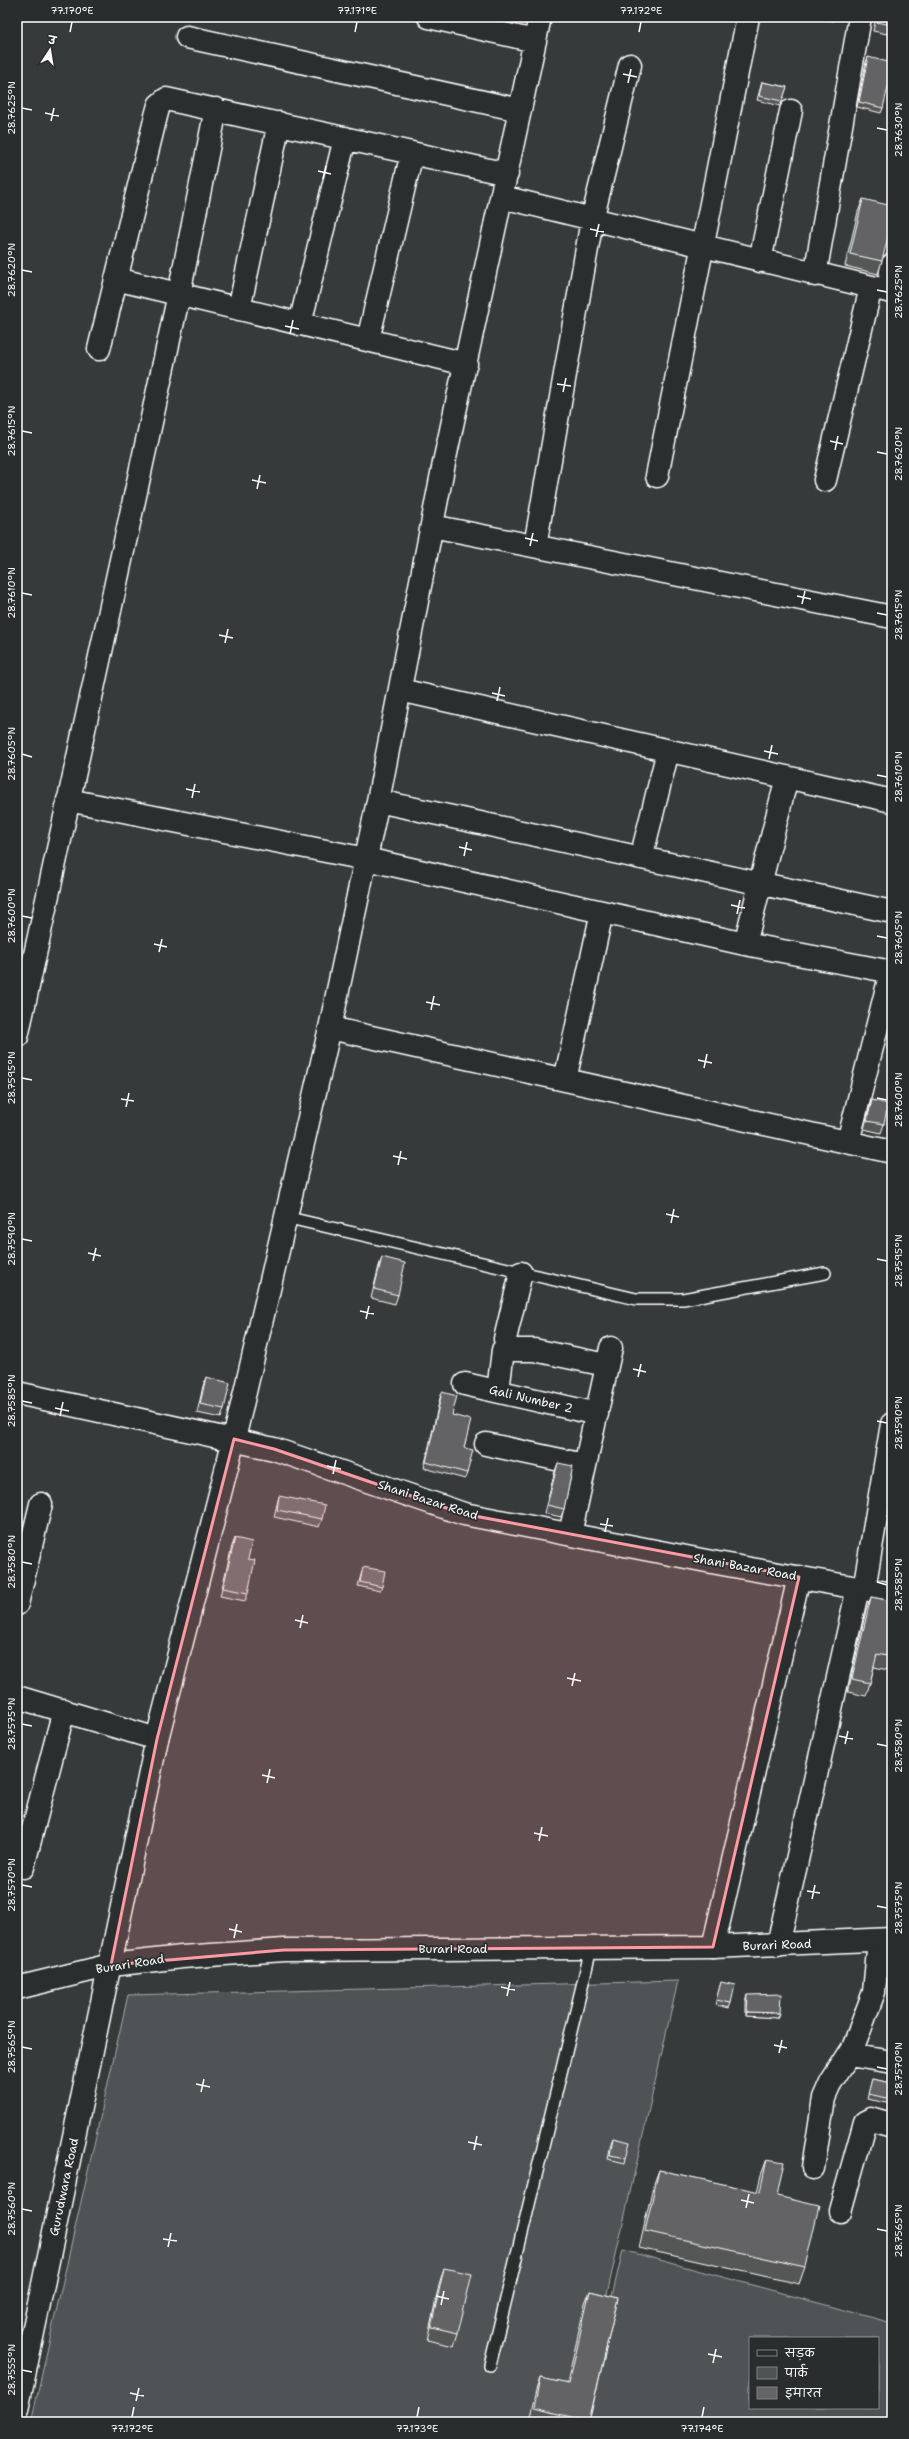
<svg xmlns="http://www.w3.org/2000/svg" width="909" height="2439" font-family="'Shantell Sans','Playpen Sans Deva',sans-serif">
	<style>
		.green { fill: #505354; stroke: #a8a9aa; fill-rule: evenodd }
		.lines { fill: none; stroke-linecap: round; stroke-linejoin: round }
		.service-casing { stroke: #fff; stroke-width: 14 }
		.minor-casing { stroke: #fff; stroke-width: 25 }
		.tertiary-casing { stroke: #fff; stroke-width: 25 }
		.secondary-casing { stroke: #fff; stroke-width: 25 }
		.service { stroke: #2a2d2e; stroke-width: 11 }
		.minor { stroke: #2a2d2e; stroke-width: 22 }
		.tertiary { stroke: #2a2d2e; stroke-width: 22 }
		.secondary { stroke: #2a2d2e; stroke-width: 22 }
		.wall { fill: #555657; stroke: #fff }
		.shaded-wall { fill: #454647; stroke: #fff }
		.building { fill: #636465; stroke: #fff }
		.marked { fill: #ff9aa2; fill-opacity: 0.2; stroke: #ff9aa2; stroke-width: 3; stroke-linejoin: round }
		.ticks { fill: none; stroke: #fff; stroke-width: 1.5 }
		.labels { text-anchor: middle; stroke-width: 3.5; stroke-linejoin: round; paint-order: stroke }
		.street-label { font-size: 12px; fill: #fff; stroke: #2a2d2e }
		.neatline { fill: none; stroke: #fff; stroke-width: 1.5 }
		.ticks-label { font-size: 10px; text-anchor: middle; fill: #fff }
	</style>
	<rect width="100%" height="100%" fill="#373a3b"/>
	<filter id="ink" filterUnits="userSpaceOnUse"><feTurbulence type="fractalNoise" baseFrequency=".025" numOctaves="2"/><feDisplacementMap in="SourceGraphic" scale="8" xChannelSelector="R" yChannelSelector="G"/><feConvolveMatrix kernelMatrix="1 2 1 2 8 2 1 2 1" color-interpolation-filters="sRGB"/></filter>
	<g filter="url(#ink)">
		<path class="green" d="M678,1981L578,2422H31L128,1995Z
			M623,2250L892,2323V2422H582ZM750,2338H878V2408H750Z"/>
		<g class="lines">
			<defs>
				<path id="service" d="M285,1217L636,1299H683L825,1273
					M490,2365L591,1949"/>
				<path id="minor" d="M429,17L535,41
					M187,37L520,110
					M502,197L892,292
					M760,261L791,111
					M815,275L860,17
					M116,279L466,364
					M888,291L892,265
					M239,309L279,123
					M300,324L345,138
					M368,340L412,153
					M99,349L156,116L159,105L166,99L507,174
					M657,476L748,17
					M825,480L871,287
					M432,526L892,617
					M535,546L592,220L630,65
					M400,690L892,801
					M68,800L366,859L745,944L892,972
					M378,801L892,912
					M641,858L668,751
					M745,944L787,777
					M330,1028L892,1152
					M17,1037L179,294L216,109
					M565,1080L602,912
					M848,1142L891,972
					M505,1339L521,1273
					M465,1384L597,1414
					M498,1391L503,1350H534L606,1365
					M234,1439L330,1028L378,801L445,458L540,17
					M486,1444L584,1465
					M570,1534L611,1348
					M864,1589L892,1424
					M17,1604L41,1504
					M17,1697L157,1739
					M23,1867L64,1710
					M778,1945L858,1588
					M713,1947L799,1577
					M849,2055L892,2062
					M813,2168L824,2098L831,2082L853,2048L874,1992L879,1940
					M840,2211L865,2122L871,2119L892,2125"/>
				<path id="tertiary" d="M17,1393L274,1449L464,1514L717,1563L892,1594
					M17,2409L157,1739L234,1439"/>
				<path id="secondary" d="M17,1988L111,1965L182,1957L284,1950L713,1947L892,1939"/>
			</defs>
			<use href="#service" class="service-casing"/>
			<use href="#minor" class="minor-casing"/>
			<use href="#tertiary" class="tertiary-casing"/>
			<use href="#secondary" class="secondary-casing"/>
			<use href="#service" class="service"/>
			<use href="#minor" class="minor"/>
			<use href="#tertiary" class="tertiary"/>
			<use href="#secondary" class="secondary"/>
		</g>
		<path class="wall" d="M820,17H836L834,21L819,18Z
			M876,17H892V35L873,31Z
			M868,57L883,108L881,113L857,107L866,62Z
			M762,82L787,87L780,106L757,100Z
			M863,199L882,261L878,274L845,266L858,212Z
			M872,1100L884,1124L881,1133L864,1129L869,1109Z
			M382,1257L398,1295L395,1304L371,1298L379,1266Z
			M206,1377L224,1409L221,1418L197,1413L203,1386Z
			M442,1392L452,1415L464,1448L467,1473L465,1479L424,1468L440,1398Z
			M558,1463L564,1509L561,1517L544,1513L555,1471Z
			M279,1496L322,1519L319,1527L274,1517L277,1504Z
			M235,1538L248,1559V1593L245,1601L220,1596L232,1546Z
			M363,1567L382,1587L380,1591L358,1586Z
			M871,1597L892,1601V1671L874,1667L870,1683L866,1696L848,1692L866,1610Z
			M721,1982L731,2003L729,2008L715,2005Z
			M748,1995L780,2013L778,2018L746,2016V2000Z
			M872,2079L892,2083V2104L867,2099Z
			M613,2138L626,2158L625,2163L608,2159L611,2143Z
			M767,2159L777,2196L805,2267L799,2284L639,2248L653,2186L659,2170L757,2192L761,2175Z
			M444,2268L458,2333L454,2346L427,2340L440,2281Z
			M590,2291L618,2298L589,2422H533L529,2421L536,2390L540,2378L567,2384L585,2304Z"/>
		<path class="shaded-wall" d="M747,2012L780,2013L778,2018L746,2016Z"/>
		<path class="building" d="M877,17H892V25L876,22Z
			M868,57L892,63V70L883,108L859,102Z
			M762,82L787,87L782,101L759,96Z
			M863,199L892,206V221L882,261L850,254Z
			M872,1100L888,1104L884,1124L867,1121Z
			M382,1257L405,1263L398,1295L374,1289Z
			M206,1377L230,1383L224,1409L200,1404Z
			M442,1392L457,1396L452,1415L471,1420L464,1448L473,1450L467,1473L426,1462Z
			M558,1463L573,1466L564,1509L547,1505Z
			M279,1496L325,1505L322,1519L277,1510Z
			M235,1538L252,1542L248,1559L255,1560L248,1593L223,1588Z
			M363,1567L385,1571L382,1587L360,1582Z
			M871,1597L892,1601V1657L877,1654L870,1683L852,1679Z
			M721,1982L735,1985L731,2003L716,2000Z
			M781,1994L780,2013L747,2012L748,1995Z
			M872,2079L892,2083V2099L868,2094Z
			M613,2138L630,2142L626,2158L610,2155Z
			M767,2159L784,2162L777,2196L819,2206L805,2267L645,2231L659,2170L760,2192Z
			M444,2268L472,2274L458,2333L431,2327Z
			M590,2291L618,2298L589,2421L534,2408L540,2378L569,2384Z"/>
	</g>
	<path class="marked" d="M234,1439L274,1449L464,1514L799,1577L713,1947L284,1950L111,1965L157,1739Z"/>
	<path class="ticks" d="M70,32L72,22M355,32L357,22M639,32L641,22M623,74L637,77M628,83L631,69M22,108L32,110M45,113L59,116M51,121L54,108M877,128L887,130M318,171L331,174M323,179L326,166M590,229L604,232M596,237L599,224M22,270L32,272M877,290L887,292M285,326L299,329M290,334L293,320M557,384L571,386M563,392L566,378M22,431L32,433M830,441L843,444M835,450L838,436M877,452L887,454M252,480L266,483M257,489L260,475M525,538L538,541M530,546L533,533M22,593L32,595M797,596L811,599M802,604L805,591M877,613L887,615M219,635L233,638M225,643L228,629M492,693L505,696M497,701L500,687M764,751L778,754M22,754L32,757M769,759L772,745M877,775L887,777M186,789L200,792M192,798L195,784M459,847L472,850M464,856L467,842M731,905L745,908M737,914L740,900M22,916L32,918M877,936L887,938M154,944L167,947M159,952L162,939M426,1002L440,1005M431,1010L434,996M698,1060L712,1063M704,1068L707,1054M22,1078L32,1080M877,1098L887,1100M121,1099L134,1101M126,1107L129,1093M393,1156L407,1159M398,1165L401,1151M666,1214L679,1217M671,1223L674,1209M22,1239L32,1241M88,1253L101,1256M877,1259L887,1261M93,1261L96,1248M360,1311L374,1314M366,1319L369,1306M633,1369L646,1372M638,1377L641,1364M22,1401L32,1403M55,1408L69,1411M60,1416L63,1402M877,1421L887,1423M327,1466L341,1469M333,1474L336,1460M600,1524L613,1526M605,1532L608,1518M22,1562L32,1564M877,1582L887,1585M295,1620L308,1623M300,1628L303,1615M567,1678L581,1681M572,1686L575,1673M22,1724L32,1726M839,1736L853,1739M845,1744L848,1731M877,1744L887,1746M262,1775L275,1778M267,1783L270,1769M534,1833L548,1836M539,1841L542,1827M22,1885L32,1887M807,1891L820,1893M812,1899L815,1885M877,1906L887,1908M229,1929L242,1932M234,1938L237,1924M501,1987L515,1990M507,1996L510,1982M774,2045L787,2048M22,2047L32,2049M779,2053L782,2040M877,2067L887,2069M196,2084L210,2087M201,2092L204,2079M468,2142L482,2145M474,2150L477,2136M741,2200L754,2203M746,2208L749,2194M22,2209L32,2211M877,2229L887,2231M163,2239L177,2241M168,2247L171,2233M436,2296L449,2299M441,2305L444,2291M708,2354L722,2357M713,2363L716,2349M22,2370L32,2372M130,2393L144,2396M136,2401L139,2388M132,2417L134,2407M417,2417L419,2407M702,2417L704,2407"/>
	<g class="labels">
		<g class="street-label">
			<text transform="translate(531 1399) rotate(13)" y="4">Gali Number 2</text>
			<text transform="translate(428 1500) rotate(18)" y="4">Shani Bazar Road</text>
			<text transform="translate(745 1567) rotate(10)" y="4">Shani Bazar Road</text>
			<text transform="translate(777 1945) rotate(-2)" y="4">Burari Road</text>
			<text x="453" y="1953">Burari Road</text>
			<text transform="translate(130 1964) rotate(-9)" y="4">Burari Road</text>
			<text transform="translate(64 2187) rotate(-78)" y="4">Gurudwara Road</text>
		</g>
	</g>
	<rect width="909" height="2439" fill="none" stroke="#2a2d2e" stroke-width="44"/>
	<rect x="749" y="2337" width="130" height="72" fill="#2a2d2e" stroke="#7f8182"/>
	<rect x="757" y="2350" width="20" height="6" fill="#2a2d2e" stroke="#7f8182"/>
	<text x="785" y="2357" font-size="12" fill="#ffffff">सड़क</text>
	<rect x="757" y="2367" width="20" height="12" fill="#505354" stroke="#7f8182"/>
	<text x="785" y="2377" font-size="12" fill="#ffffff">पार्क</text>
	<rect x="757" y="2387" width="20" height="12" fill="#636465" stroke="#7f8182"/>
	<text x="785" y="2397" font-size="12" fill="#ffffff">इमारत</text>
	<g transform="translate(50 50) rotate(12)" stroke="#2a2d2e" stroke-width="3" paint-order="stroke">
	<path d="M0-3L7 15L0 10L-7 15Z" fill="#ffffff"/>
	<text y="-6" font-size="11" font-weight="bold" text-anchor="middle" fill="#ffffff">उ</text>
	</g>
	<rect x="22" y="22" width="865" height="2395" class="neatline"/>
	<g class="ticks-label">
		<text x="72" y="14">77.170°E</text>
		<text x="357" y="14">77.171°E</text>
		<text x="641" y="14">77.172°E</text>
		<text transform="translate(11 108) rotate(-90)" y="4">28.7625°N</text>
		<text transform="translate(898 130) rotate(-90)" y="4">28.7630°N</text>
		<text transform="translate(11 270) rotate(-90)" y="4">28.7620°N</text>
		<text transform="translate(898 292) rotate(-90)" y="4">28.7625°N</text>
		<text transform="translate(11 431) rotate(-90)" y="4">28.7615°N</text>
		<text transform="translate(898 454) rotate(-90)" y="4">28.7620°N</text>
		<text transform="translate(11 593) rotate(-90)" y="4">28.7610°N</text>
		<text transform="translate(898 615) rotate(-90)" y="4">28.7615°N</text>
		<text transform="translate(11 754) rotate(-90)" y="4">28.7605°N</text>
		<text transform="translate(898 777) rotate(-90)" y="4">28.7610°N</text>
		<text transform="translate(11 916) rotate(-90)" y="4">28.7600°N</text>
		<text transform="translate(898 938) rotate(-90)" y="4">28.7605°N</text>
		<text transform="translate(11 1078) rotate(-90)" y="4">28.7595°N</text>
		<text transform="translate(898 1100) rotate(-90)" y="4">28.7600°N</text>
		<text transform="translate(11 1239) rotate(-90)" y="4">28.7590°N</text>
		<text transform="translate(898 1261) rotate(-90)" y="4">28.7595°N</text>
		<text transform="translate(11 1401) rotate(-90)" y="4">28.7585°N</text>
		<text transform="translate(898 1423) rotate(-90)" y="4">28.7590°N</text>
		<text transform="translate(11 1562) rotate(-90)" y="4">28.7580°N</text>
		<text transform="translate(898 1585) rotate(-90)" y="4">28.7585°N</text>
		<text transform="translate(11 1724) rotate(-90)" y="4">28.7575°N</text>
		<text transform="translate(898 1746) rotate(-90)" y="4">28.7580°N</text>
		<text transform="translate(11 1885) rotate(-90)" y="4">28.7570°N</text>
		<text transform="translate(898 1908) rotate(-90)" y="4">28.7575°N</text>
		<text transform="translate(11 2047) rotate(-90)" y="4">28.7565°N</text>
		<text transform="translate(898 2069) rotate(-90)" y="4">28.7570°N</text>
		<text transform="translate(11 2209) rotate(-90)" y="4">28.7560°N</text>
		<text transform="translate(898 2231) rotate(-90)" y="4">28.7565°N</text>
		<text transform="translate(11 2370) rotate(-90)" y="4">28.7555°N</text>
		<text x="132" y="2432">77.172°E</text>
		<text x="417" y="2432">77.173°E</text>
		<text x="702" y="2432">77.174°E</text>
	</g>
</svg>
